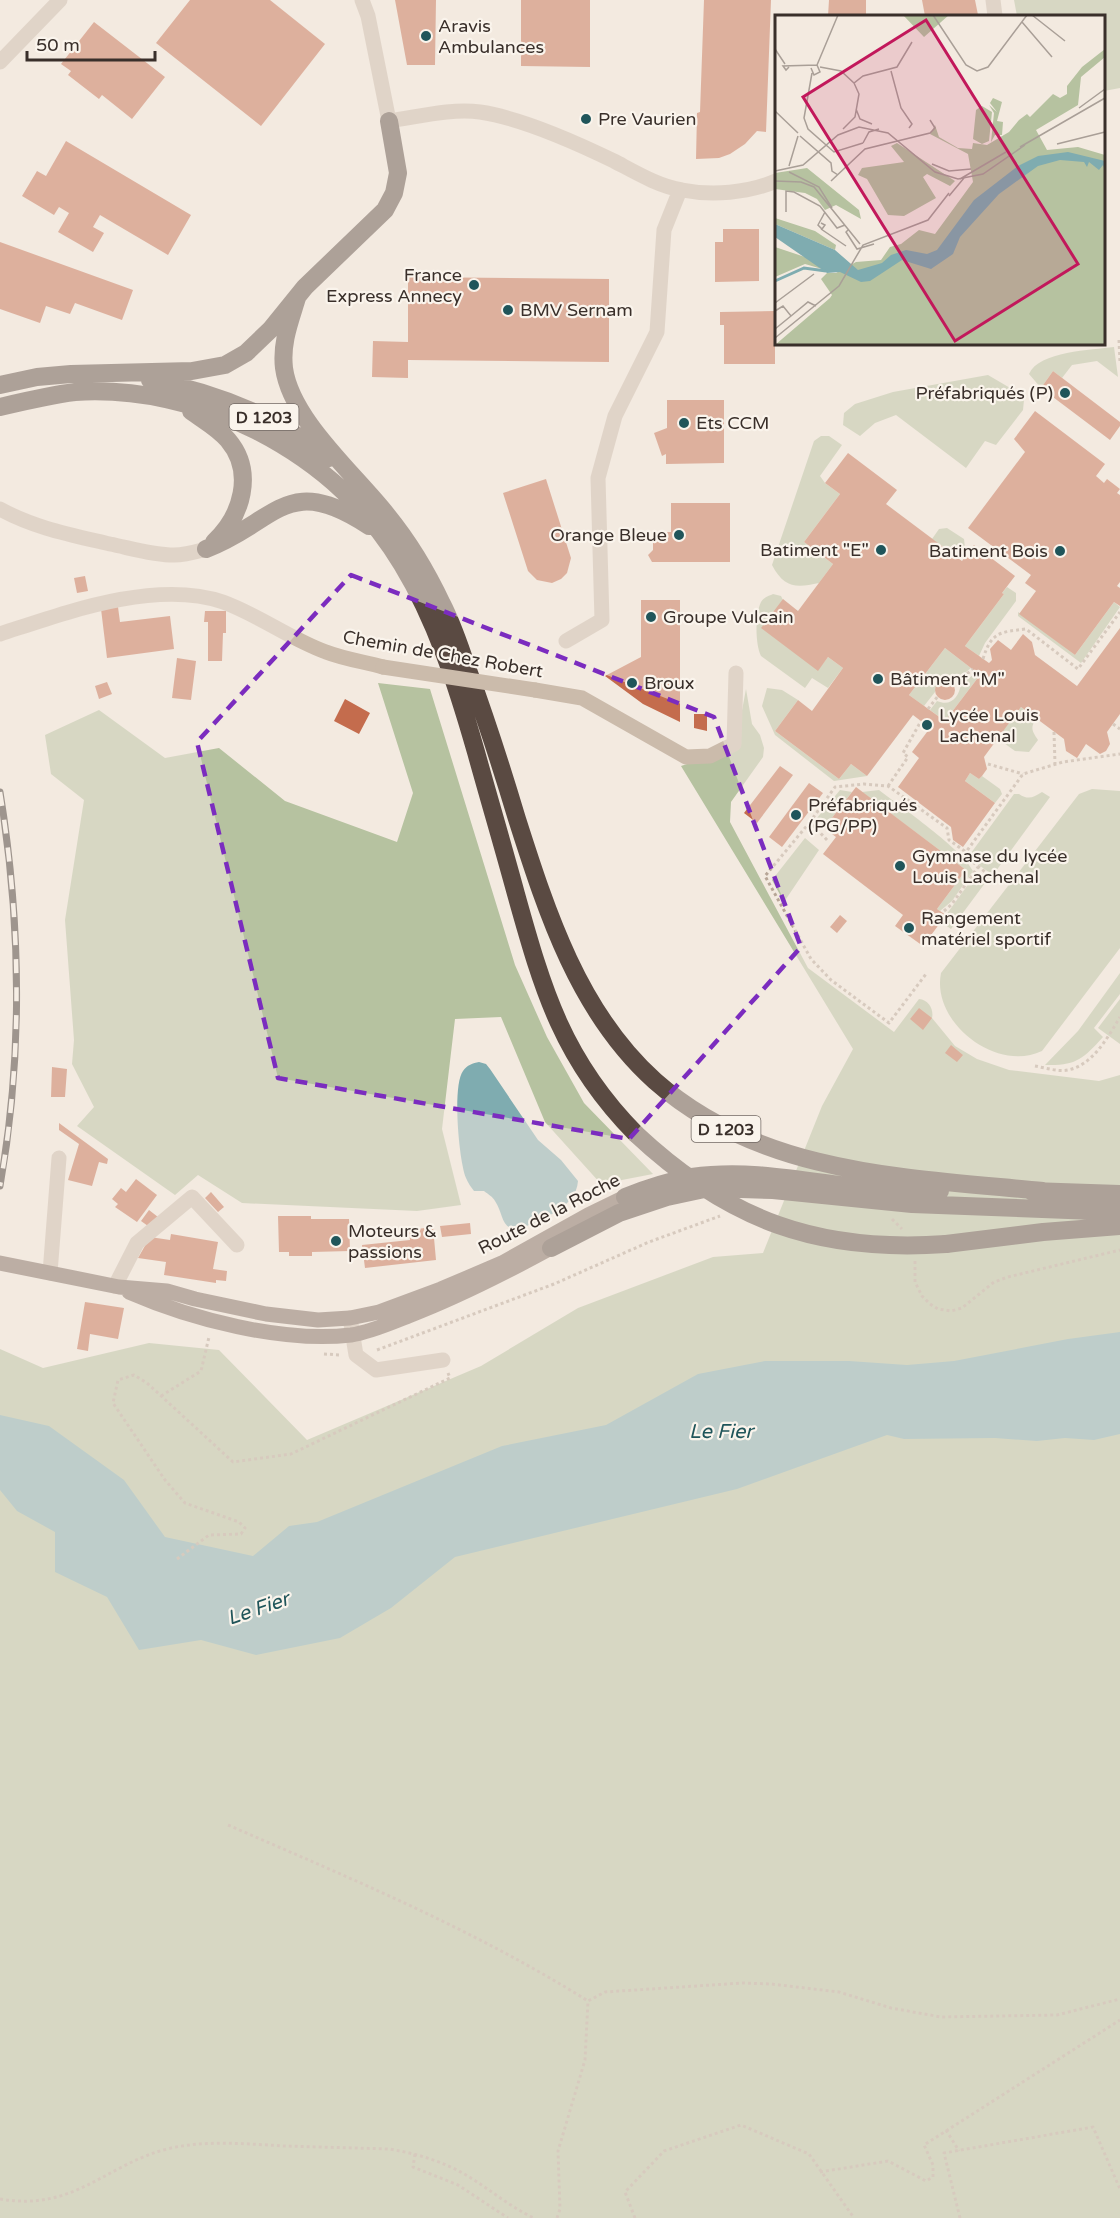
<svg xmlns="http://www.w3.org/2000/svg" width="1120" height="2218" font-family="'Varela Round',sans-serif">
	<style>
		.green { fill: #b6c2a0 }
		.water { fill: #7facb0 }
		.building { fill: #c46c4d; fill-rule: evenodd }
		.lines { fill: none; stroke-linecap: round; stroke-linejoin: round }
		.path { stroke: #b7a596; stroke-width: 3; stroke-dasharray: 3 3; stroke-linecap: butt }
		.minor { stroke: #cbbbab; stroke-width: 15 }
		.major { stroke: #7b675c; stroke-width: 15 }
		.highway { stroke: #5a4a42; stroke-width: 18 }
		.rail-casing { stroke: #392f2a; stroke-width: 7 }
		.rail { stroke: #faf4ec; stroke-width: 4.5; stroke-dasharray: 14; stroke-linecap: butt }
		.minor-bridge { stroke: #cbbbab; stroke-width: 15 }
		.highway-bridge { stroke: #5a4a42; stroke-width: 18 }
		.marked { fill: none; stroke: #7b2cbf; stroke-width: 4.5; stroke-dasharray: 12 8; stroke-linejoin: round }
		.poi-dot { fill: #20555a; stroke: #faf4ec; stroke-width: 2 }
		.labels { text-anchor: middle; stroke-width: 4.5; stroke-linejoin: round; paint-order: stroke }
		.shield { fill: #faf4ec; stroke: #736a64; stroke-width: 1.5 }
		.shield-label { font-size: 16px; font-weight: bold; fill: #392f2a }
		.poi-label { font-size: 18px; fill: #392f2a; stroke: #faf4ec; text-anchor: start }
		.street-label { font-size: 18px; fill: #392f2a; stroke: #faf4ec }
		.water-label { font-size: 20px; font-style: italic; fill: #20555a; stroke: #faf4ec }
		.inset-river { fill: none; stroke: #7facb0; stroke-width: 3 }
		.inset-road { fill: none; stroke: #a99f97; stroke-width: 1.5 }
		.view { fill: #c2185b; fill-opacity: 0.15; stroke: #c2185b; stroke-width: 3 }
		.inset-edge { fill: none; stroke: #392f2a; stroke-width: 3 }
	</style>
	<rect width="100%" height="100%" fill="#f3eae0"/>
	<path class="green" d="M1014,0H1120V88L1104,91V16H1017Z
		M1114,347L1118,377L1097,361L1072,365L1062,378L1053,371L1041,388L1029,374C1039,351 1092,350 1114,347Z
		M988,375L1017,392L1024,400L1023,410L996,445L985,441L966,468L896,415L875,423L860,436L843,425L844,413L855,404L893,392Z
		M821,436H829L842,445L820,476L825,483L840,494L804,542L833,564L819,583C796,588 784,588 772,565L814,441Z
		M947,528L964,539L965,548L958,558L932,539L939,529Z
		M1007,587L1016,593V601L985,643L979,656L965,646L1004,594L1002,593Z
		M773,594L781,596L818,670L828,657L843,668L828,688L812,678L805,688L761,656C755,644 755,614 761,602C764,597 769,596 773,594Z
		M1114,602L1120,607L1081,663L1018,616V612L1075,655Z
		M945,648L971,668L955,681L938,682L935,692L924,706L909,695Z
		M977,672L980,675L945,721L930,710L937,701C951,707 959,697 961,684Z
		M378,683L430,689L515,965L547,1037L584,1103L653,1174L601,1184L545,1122L501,1017L455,1019L442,1129L461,1205L417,1211L242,1203L198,1175L175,1195L77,1126L94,1107L72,1064L74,1040L65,920L84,800L51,774L45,735L99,710L165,758L219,748L285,801L397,842L413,793Z
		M767,688L782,690L798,700L775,731L839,779L851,764L867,776L834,781L775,735L762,706Z
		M746,689L752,724L760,735L764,748L763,757L731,802L730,822L808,968L894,1032L919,999C929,1000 934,1010 932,1018L955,1046L977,1059L1009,1070L1099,1081L1120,1075V2218H0V1349L43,1368L149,1343L219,1350L307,1440L481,1366L578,1308L713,1257L763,1253L822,1106L853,1049L681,766L735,748Z
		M1021,707L1036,719C1030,728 1032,731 1038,740L1029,752L1015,751L997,738Z
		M970,773L979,779L982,776L1000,789L1002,794L995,803L965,781Z
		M1092,789L1120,791V948L1042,1051C996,1073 931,1022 941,973L1079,794Z
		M840,790L852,792L824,828L816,824L817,818Z
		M879,790C901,807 962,849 973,871L952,901L940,911L937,909L966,870L862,792Z
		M1042,792L1050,797L993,875C985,869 973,863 971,853L1014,794H1019C1028,800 1033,798 1042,792Z
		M805,838L819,850L784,902L772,880Z
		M977,872L988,879L951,929L941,922Z
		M1120,973V994L1094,1028L1103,1037C1083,1059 1076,1066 1045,1065L1078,1031Z
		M1120,999V1044L1098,1028Z"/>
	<path class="water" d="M479,1062L486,1064L490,1069L538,1140L561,1160L578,1181C576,1209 541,1218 519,1230C500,1229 504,1214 495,1201C493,1197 488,1194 484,1191H474C471,1187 468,1183 466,1178C459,1161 452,1086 463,1071C467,1065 473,1063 479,1062Z
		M1120,1332V1434L1094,1440L1065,1438L1037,1441L995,1438L904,1439L887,1435L737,1489L455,1557L391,1608L340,1638L256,1655L201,1640L139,1650L107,1597L55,1572V1532L17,1511L0,1490V1415L49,1426L124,1480L165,1537L253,1556L289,1526L317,1522L502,1446L606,1425L698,1374L765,1361H849L907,1365L954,1361L1068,1339Z"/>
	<path class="building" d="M190,0H270L325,44L261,126L156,43Z
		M395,0H436L435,65H407Z
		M521,0H590V67L521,66Z
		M704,0H771L766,132L757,131L745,144L730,154L719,158L696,159L697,113L700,112Z
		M829,0H866V16H828Z
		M922,0H975L978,15L925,16Z
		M94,22L165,77L132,119L102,95L99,99L68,75L71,71L61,64Z
		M66,141L191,215L168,255L100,215L93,227L104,233L93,252L58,232L69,213L59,207L54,215L22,196L37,171L46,176Z
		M723,229H759V281L715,282V242H723Z
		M0,242L133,290L122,320L75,303L70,314L46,306L40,323L0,309Z
		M408,277L609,279V362L408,360V378L372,377L373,341L408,342Z
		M775,311V364H724V325H720V312Z
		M1053,371L1120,422V426L1110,440L1041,388Z
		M667,400H724V463L666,464V454L662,456L654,433L667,428Z
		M1035,411L1105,464L1096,476L1104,483L1107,479L1120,489L1117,493L1120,495V582L1117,586L1120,588V606L1114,602L1075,655L1019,614L1036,591L1025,583L1031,575L968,528L1025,452L1014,439Z
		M848,453L897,490L886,504L962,561L974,545L1015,576L1002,593L1004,594L965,646L989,663L992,660L990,649L998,640L1011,650L1023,634L1032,642L1035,655L1077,686L1120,628V714L1107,732L1110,744L1106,751L1100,754L1086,744L1077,758L1066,751L1064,739L1021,707L984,757L987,769L982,776L979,779L970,773L965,781L995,803L963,847L953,840L951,827L898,787L919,758L912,752L930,728L913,715L867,776L851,764L839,779L775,731L798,700L812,711L843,668L828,657L818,671L761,628L783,599L798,611L833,564L804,542L840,494L825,483ZM945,648L980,675L945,721L909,695Z
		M546,479L571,558L567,573L561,579L552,583L537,580L528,571L503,493Z
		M671,503H730V562H652L648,555L653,550V532H671Z
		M85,576L88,591L77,593L74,578Z
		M641,600H680V722L643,704L605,676L641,657Z
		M118,607L120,622L170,616L174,649L107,658L101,609Z
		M205,611H226V633H223L222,661H208V622H204Z
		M177,658L196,661L191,700L172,698Z
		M935 690a10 10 0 1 1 20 0a10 10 0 1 1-20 0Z
		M107,682L112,694L99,699L95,686Z
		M345,699L370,713L359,734L334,721Z
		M694,714H707V731L694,728Z
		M780,766L793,775L757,823L744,813Z
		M809,783L823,793L782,847L769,837Z
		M856,787L966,870L937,909L946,915L923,946L895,926L903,915L823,854L836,837L824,828Z
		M840,915L847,921L837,933L830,927Z
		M919,1008L932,1018L923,1030L910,1019Z
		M951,1045L963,1055L957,1062L945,1053Z
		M52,1067L67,1069L65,1097H51Z
		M59,1123L108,1159L107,1164L99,1162L92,1186L68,1180L79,1144L59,1130Z
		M136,1179L157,1195L137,1222L115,1207L118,1204L112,1199L121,1188L126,1192Z
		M211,1192L224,1207L218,1212L205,1198Z
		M149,1210L158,1217L148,1226L141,1221Z
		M278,1216H311V1219H349L350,1251L312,1252V1256H289V1252H279Z
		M470,1223L471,1234L442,1237L440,1226Z
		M433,1227L436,1260L365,1268L362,1245L410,1240L409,1230Z
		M171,1234L218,1242L213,1269L227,1271L226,1281L216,1280V1283L164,1275L166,1262L138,1258L150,1237L170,1240Z
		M85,1302L124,1308L118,1339L90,1334L88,1351L77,1349Z"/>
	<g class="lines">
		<path class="path" d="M1119,340L1120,362
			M983,659C991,632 1000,632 1026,629L1078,669L1120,612
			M953,685L973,669
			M928,709L938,696
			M1113,724L1120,729
			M1054,732L1055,764
			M988,764L1023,774
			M888,786L908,757L903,753L921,721
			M810,822L765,876L811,959L831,980L889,1023L926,974
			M827,840L810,822L835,787L864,784L888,786L947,828L949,840L966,852
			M994,879L969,859L966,852L1023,774L1063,762L1120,754
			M944,911L952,904L978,867
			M1035,1066C1046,1068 1058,1072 1068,1070C1093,1065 1108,1037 1120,1017
			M892,1219L902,1229
			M915,1261V1282L922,1296L930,1304L938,1309L951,1311L962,1308L994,1282L1008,1277L1120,1250
			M377,1350L554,1284L649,1242L720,1216
			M324,1354L341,1355
			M161,1396L201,1371L209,1337
			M177,1559L209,1535L241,1534L245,1528L239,1522L185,1503L165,1480L113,1403L118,1380L134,1375L147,1383L233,1462L291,1454L450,1378L448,1373
			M228,1825C352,1879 473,1929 588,2001
			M946,2130L959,2151
			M415,2154L413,2167L458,2185L508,2218
			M820,2172L888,2161L926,2181L933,2177V2165L924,2145L1120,2020
			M0,2199C76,2212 106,2163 171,2148C208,2140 248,2144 285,2146C319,2147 354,2148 389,2149C413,2153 435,2159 457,2170C484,2184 506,2205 534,2218
			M557,2218L560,2209L558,2151L585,2060L588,2001L605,1992L742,1983L771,1984L839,1992L891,2008L941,2017L1057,2015L1120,1999
			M635,2218L625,2192L664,2151L741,2125L809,2154L854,2218
			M960,2218L944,2153L1093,2127L1120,2189"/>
		<path class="minor" d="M362,0L368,16L389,121C418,117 451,108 480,112C521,118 577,143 614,161C635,172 658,186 682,190C712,196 748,193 776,181
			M993,0L995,16
			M0,62L60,0
			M0,509C34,528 72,535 110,544C130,548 153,555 174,555C185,555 195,552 206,549
			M0,634C65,613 155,579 223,602C259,615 290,639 326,652C344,659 365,662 383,667
			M566,641L602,620L598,478L615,416L657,332L664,230L680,190
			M535,690L582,698L686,757L710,756L734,744L736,673
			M50,1273L59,1158
			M115,1286L137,1243L192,1197L237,1245
			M350,1318L356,1355L376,1370L443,1360"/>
		<path class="major" d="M0,1263L119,1287L167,1291L195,1299L266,1314L318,1320L350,1318L379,1312L441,1289L502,1263L588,1215L625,1197
			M129,1292C191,1319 282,1343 351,1335C371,1332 393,1322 411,1315C460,1296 505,1273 551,1248"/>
		<path class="highway" d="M297,298C290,321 281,343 284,368C291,420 355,474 387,515C409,542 427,572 442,604C453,625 460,648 468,670C486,719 502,769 517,819C547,913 579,1013 655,1081C761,1175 909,1178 1043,1191
			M150,380C215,392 277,417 329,458
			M0,385L37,377L71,374L192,371L225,365L246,353L271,329L305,287L385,210L394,193L398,173L389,121
			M0,407C25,401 50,395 75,392C135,388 202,403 255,430C393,500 436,612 476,752C489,799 503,846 516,894C543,991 563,1060 636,1134
			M191,411C203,420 218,428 228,440C255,472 242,516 214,542
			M206,549C277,522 286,471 369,526
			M1031,1191L1120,1194
			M625,1197C647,1188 669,1181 692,1177C746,1169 799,1180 853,1187C882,1191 911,1192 940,1191
			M946,1244L1043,1232L1120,1226
			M551,1248L619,1213L667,1197L709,1188L773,1190L912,1204L1120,1212"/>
		<defs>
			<path id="rail" d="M0,792C21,923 23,1056 0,1186"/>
		</defs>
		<use href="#rail" class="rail-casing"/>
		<use href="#rail" class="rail"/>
		<path class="minor-bridge" d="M383,667L535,690"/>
		<path class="highway-bridge" d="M636,1134C729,1221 819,1253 946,1244"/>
	</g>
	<path d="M0 0H1120V2218H0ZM351,575L714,717L801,947L629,1139L278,1078L197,742Z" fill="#f3eae0" fill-opacity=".55" fill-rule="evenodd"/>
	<path class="marked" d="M351,575L714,717L801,947L629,1139L278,1078L197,742Z"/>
	<g class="poi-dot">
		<circle cx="426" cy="36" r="6"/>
		<circle cx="586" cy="119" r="6"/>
		<circle cx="474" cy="285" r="6"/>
		<circle cx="508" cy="310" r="6"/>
		<circle cx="1065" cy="393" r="6"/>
		<circle cx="684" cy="423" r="6"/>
		<circle cx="679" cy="535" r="6"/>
		<circle cx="881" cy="550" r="6"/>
		<circle cx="1060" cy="551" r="6"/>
		<circle cx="651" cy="617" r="6"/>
		<circle cx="878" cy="679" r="6"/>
		<circle cx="632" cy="683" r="6"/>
		<circle cx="927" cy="725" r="6"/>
		<circle cx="796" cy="815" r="6"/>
		<circle cx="900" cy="866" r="6"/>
		<circle cx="909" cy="928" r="6"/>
		<circle cx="336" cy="1241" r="6"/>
	</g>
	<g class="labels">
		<g class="shield">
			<rect x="229.5" y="404" width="69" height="26" rx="4.5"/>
			<rect x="691.5" y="1116" width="69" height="26" rx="4.5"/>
		</g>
		<g class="shield-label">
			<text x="264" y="423">D 1203</text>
			<text x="726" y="1135">D 1203</text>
		</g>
		<g class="poi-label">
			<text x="438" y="32">Aravis<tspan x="438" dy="21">Ambulances</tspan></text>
			<text x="598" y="125">Pre Vaurien</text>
			<text x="462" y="281" text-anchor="end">France<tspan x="462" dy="21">Express Annecy</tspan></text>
			<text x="520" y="316">BMV Sernam</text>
			<text x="1053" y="399" text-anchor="end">Préfabriqués (P)</text>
			<text x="696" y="429">Ets CCM</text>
			<text x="667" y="541" text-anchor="end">Orange Bleue</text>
			<text x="869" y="556" text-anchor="end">Batiment "E"</text>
			<text x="1048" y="557" text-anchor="end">Batiment Bois</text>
			<text x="663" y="623">Groupe Vulcain</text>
			<text x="890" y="685">Bâtiment "M"</text>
			<text x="644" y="689">Broux</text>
			<text x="939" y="721">Lycée Louis<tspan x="939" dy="21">Lachenal</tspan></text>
			<text x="808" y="811">Préfabriqués<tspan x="808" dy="21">(PG/PP)</tspan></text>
			<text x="912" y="862">Gymnase du lycée<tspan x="912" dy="21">Louis Lachenal</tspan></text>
			<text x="921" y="924">Rangement<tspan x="921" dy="21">matériel sportif</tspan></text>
			<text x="348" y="1237">Moteurs &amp;<tspan x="348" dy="21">passions</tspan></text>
		</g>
		<g class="street-label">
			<text transform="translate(443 654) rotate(10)" y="6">Chemin de Chez Robert</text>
			<text transform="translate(549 1214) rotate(-27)" y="6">Route de la Roche</text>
		</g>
		<g class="water-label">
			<text x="721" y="1438">Le Fier</text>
			<text transform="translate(258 1608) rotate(-19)" y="7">Le Fier</text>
		</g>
	</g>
	<g transform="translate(775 15)">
		<rect width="330" height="330" fill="#f3eae0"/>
		<path d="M128,0H174L149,22ZM330,34V42L306,62L303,90L261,115L272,135L303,132L330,140V330H0L55,283L57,280L46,264L52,258H61L81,247L106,245L115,232L126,229L144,215L160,219L198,167L193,139L155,119L160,110L164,122L183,133L197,134L198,128L212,130L234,117L244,105L252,99L255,102L278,79L285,83L292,79V71L307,52ZM218,83L227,87L222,106L228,107L227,120H220L216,127L219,98L214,90L222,97L215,88ZM207,91L217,97L214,126L207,129L198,124L201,95ZM122,128L180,166L175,171L152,159L148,162L161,183L129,201L113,200L92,164L83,160L87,153L129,147L116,131ZM32,153L84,195L86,204L61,190L50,195L42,184L30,178L0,174V158ZM0,203L40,216L61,230L60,235L0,209ZM0,232L33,243L47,254L30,249L0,262Z" fill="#b6c2a0"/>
		<path d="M293,137L330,146V156L328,150L324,155L314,147L312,152L309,147L285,145L263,151L224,179L185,222L178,239L156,254L127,245L95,266L86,267L65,257L52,258L0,222V209L60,235L83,255L107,248L116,240L131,235L152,239L162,235L199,185L243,151L263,141Z" fill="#7facb0"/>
		<path class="inset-river" d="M0,266L29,253L51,256"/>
		<path class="inset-road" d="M158,0L191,50L202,56L213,52L252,0M257,0L290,26M247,7L277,42M0,34L10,49M42,50L63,0M14,52L11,55L8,51L42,50L45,57L39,60L36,53M45,52L66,56L79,68L88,61L122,52L137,27M116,56L126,93L137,109L134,113M37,58L29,103L33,114L59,137L88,128M304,93L330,74M81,94L85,104L97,109M0,96L23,118M68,114L80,102L84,79L79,68M25,121L56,148L57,156L63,160M88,128L94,117L104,114M282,129L330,117M245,132L330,83M157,149L174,156L196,154M14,151L23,121M0,156L28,150L63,120L84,112L113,118L160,157L183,164L208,159L250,130M14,157L44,172L57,193M185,164L231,137M0,166L26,167L39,172L85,229M56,166L90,134L155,118L160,113L155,105M174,181L189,163M11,197V176L19,177L45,191L62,213L70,210M46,208L50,210L47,214L43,210L50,197M46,214L71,231M73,215L71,217L82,234L99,229M0,288L39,259M0,296L8,291L16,301L33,287L41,291M0,314L16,301M0,323L64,271L88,230L153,205L174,178"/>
		<path class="view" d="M151,5L303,249L180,326L28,82Z"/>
		<rect width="330" height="330" class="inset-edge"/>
	</g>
	<path d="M27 51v9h128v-9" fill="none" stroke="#392f2a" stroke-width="3"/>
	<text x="36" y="51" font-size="18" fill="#392f2a" stroke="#faf4ec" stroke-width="4.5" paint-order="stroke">50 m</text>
</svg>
